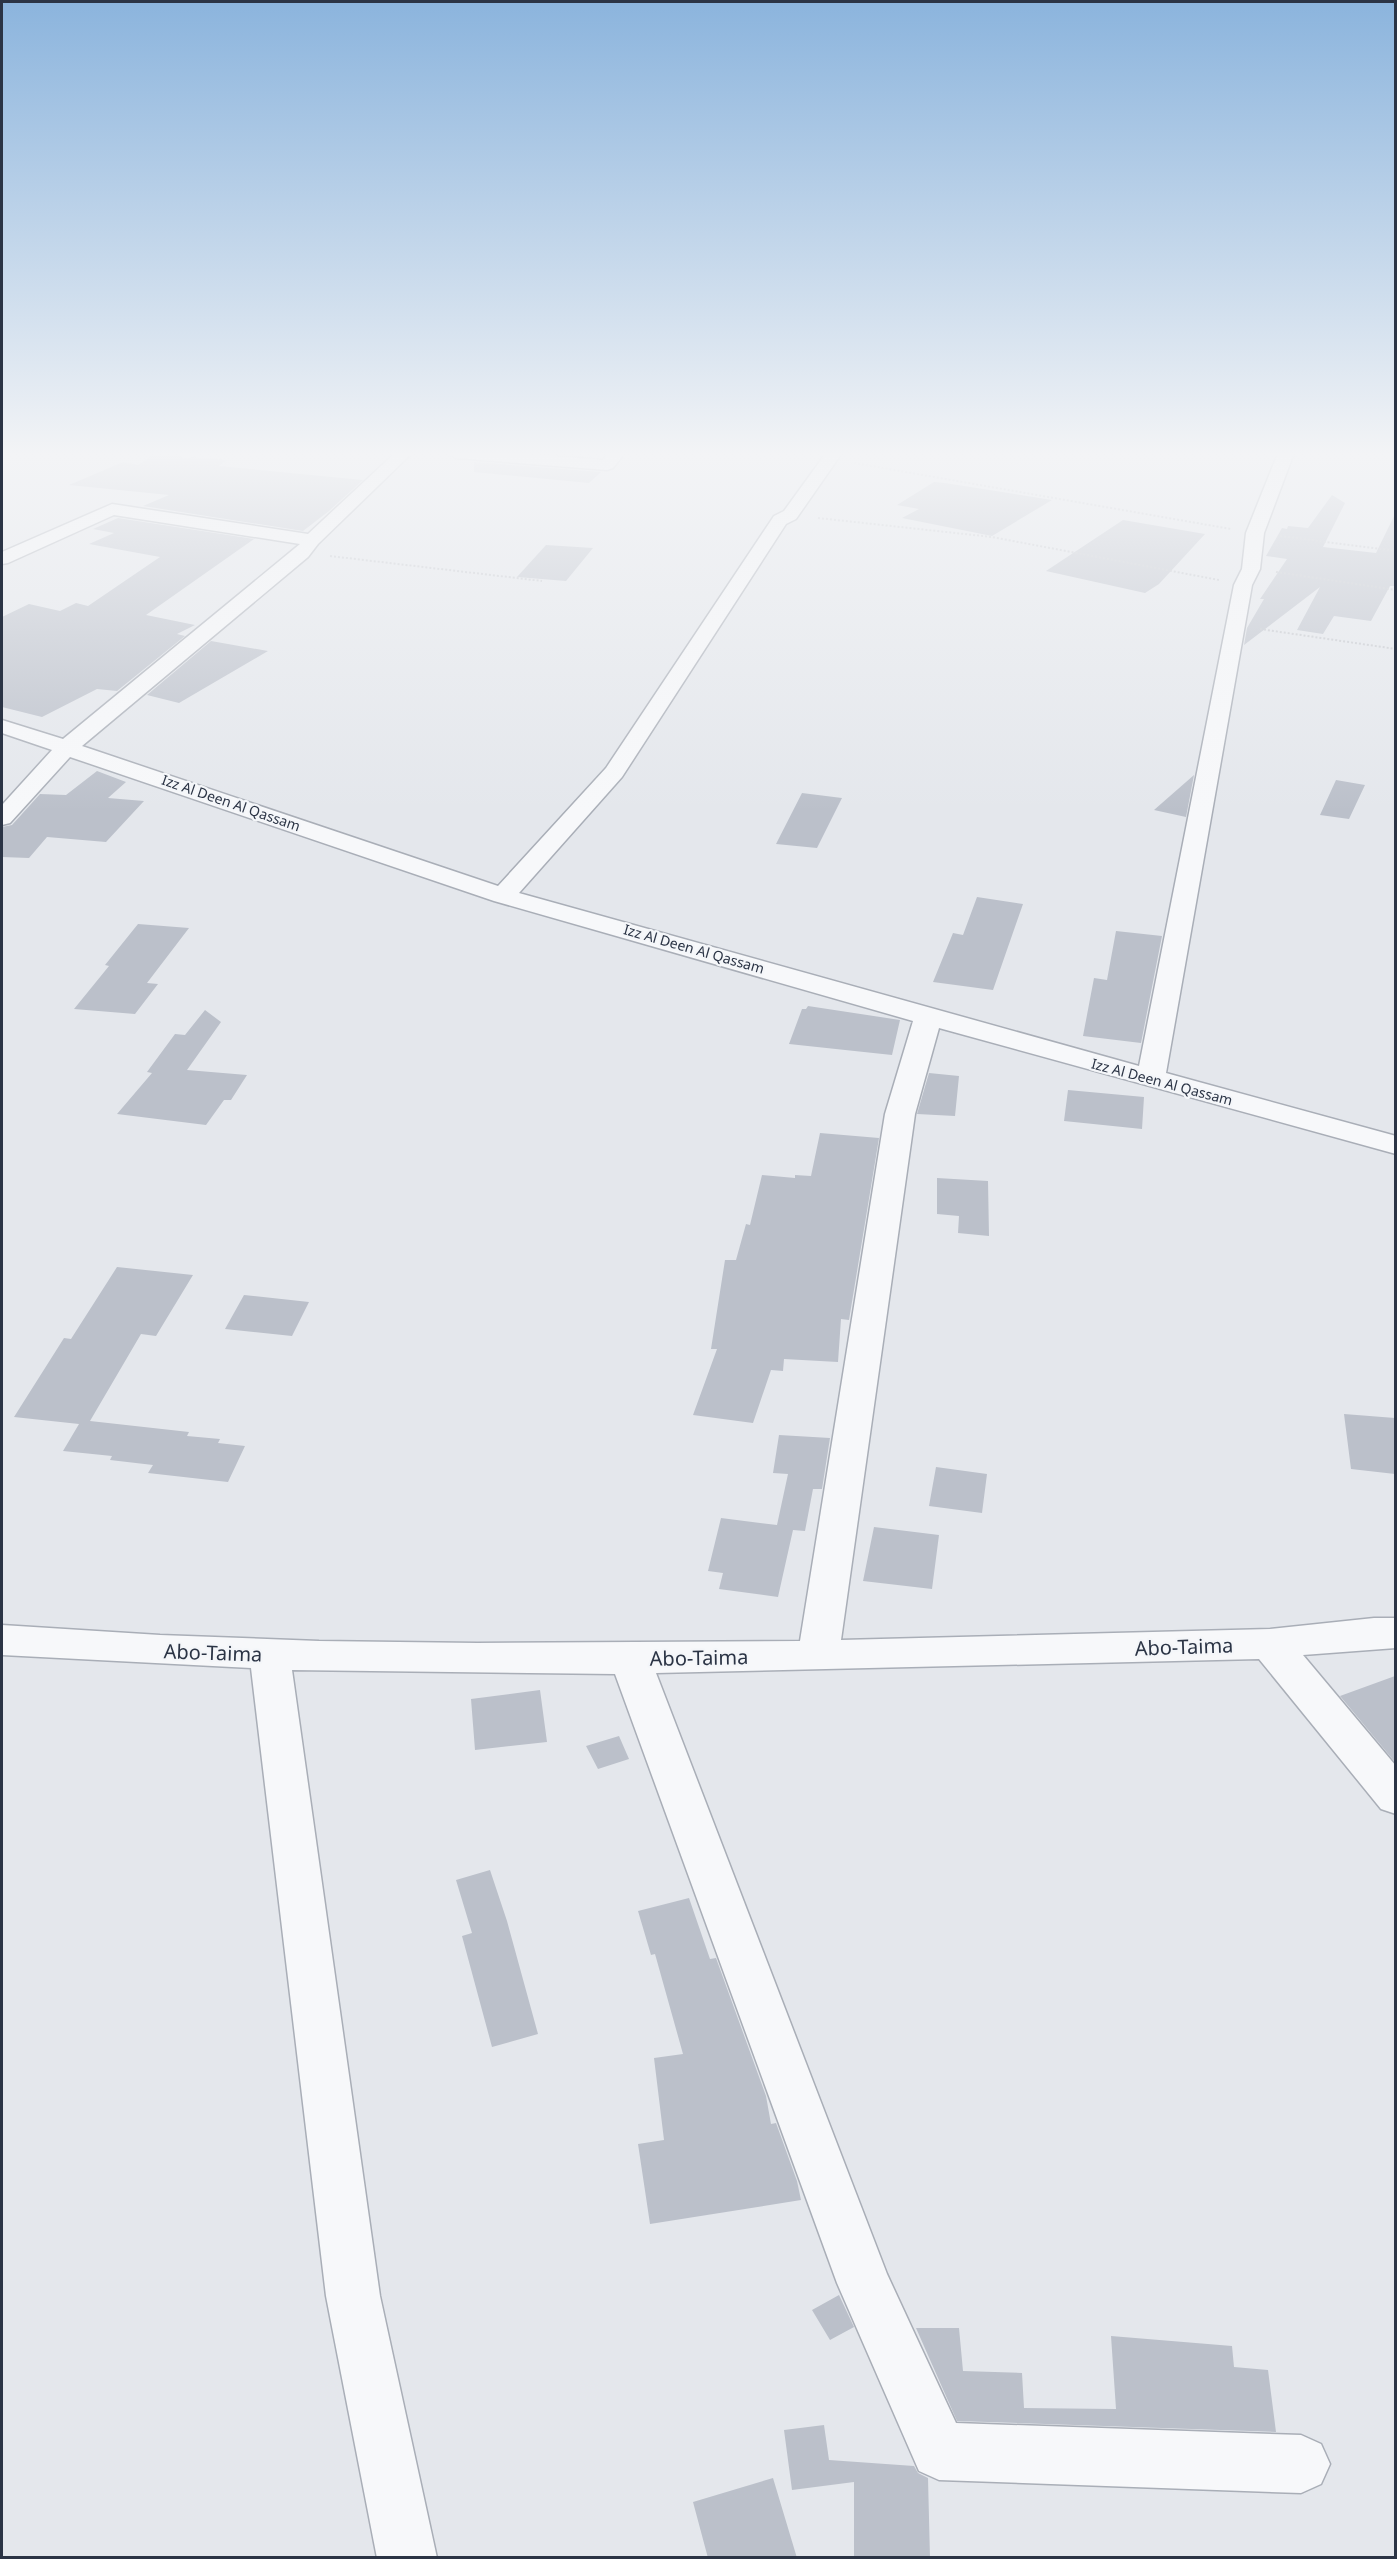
<svg xmlns="http://www.w3.org/2000/svg" width="1397" height="2559" font-family="'Noto Sans',sans-serif">
	<style>
		.building { fill: #bbc0ca }
		.lines { fill: none; stroke-linecap: round; stroke-linejoin: round }
		.minor-casing { stroke: #a9aeb7; stroke-width: 3 }
		.path { stroke: #c2c5cb; stroke-width: 2; stroke-dasharray: 2 2; stroke-linecap: butt }
		.minor { fill: #f7f8fa; fill-rule: evenodd }
		.labels { text-anchor: middle; stroke-width: 4.5; stroke-linejoin: round; paint-order: stroke }
		.far-street-label { font-size: 14px; fill: #2b3445; stroke: #f4f6f9 }
		.near-street-label { font-size: 20px; fill: #2b3445; stroke: #f4f6f9 }
	</style>
	<rect width="100%" height="100%" fill="#e4e7ec"/>
	<path class="building" d="M154,454L178,456L186,460L195,457L227,460L219,466L363,480L329,511L303,531L143,506L169,495L69,485L123,462L138,465Z
		M474,462L601,472L589,483L474,472Z
		M934,482L945,483L1052,500L992,536L902,518L919,509L897,505Z
		M1332,495L1345,503L1323,547L1376,553L1395,514V586H1390L1371,621L1334,616L1323,634L1297,630L1320,587L1244,645L1247,628L1264,599H1260L1287,559L1266,556L1282,528L1287,529L1288,526L1308,528Z
		M118,518L254,539L146,615L195,625L177,634L185,636L117,691L97,689L42,717L2,707V617L29,604L60,611L76,603L88,606L160,557L89,544L114,533L93,529Z
		M1123,520L1205,534L1159,584L1145,593L1046,571Z
		M546,545L593,548L566,581L517,577Z
		M211,641L268,651L179,703L147,695Z
		M97,771L126,782L108,798L144,801L106,842L47,837L29,858L2,857V827L12,825L40,794L66,795Z
		M1194,775L1186,817L1154,810Z
		M1336,780L1365,785L1349,819L1320,815Z
		M802,793L842,798L817,848L776,844Z
		M977,897L1023,904L993,990L933,982L953,933L963,935Z
		M138,924L189,928L147,983L158,984L135,1014L74,1009L109,966L105,965Z
		M1116,931L1162,936L1141,1043L1083,1036L1094,978L1107,980Z
		M808,1006L900,1020L892,1055L789,1044L802,1009H806Z
		M205,1010L221,1022L187,1070L247,1075L231,1100H224L206,1125L117,1114L152,1073L147,1072L175,1034L185,1035Z
		M929,1073L959,1076L955,1116L917,1114Z
		M1068,1090L1144,1097L1142,1129L1064,1121Z
		M820,1133L879,1138L849,1320L841,1319L838,1362L784,1359L783,1371L771,1370L753,1423L693,1415L717,1349H711L725,1260H736L746,1224L750,1225L762,1175L795,1178V1175L811,1176Z
		M937,1178L988,1181L989,1236L958,1233L959,1216L937,1214Z
		M117,1267L193,1275L156,1336L141,1334L90,1421L189,1432L187,1436L220,1439L218,1443L245,1446L228,1482L148,1473L153,1465L110,1460L112,1456L63,1451L79,1424L14,1417L64,1338L71,1339Z
		M244,1295L309,1302L292,1336L225,1329Z
		M1344,1414L1395,1418V1474L1351,1469Z
		M779,1435L830,1438L822,1489H813L805,1531L793,1530L778,1597L719,1589L723,1573L708,1571L721,1518L777,1525L788,1474L773,1473Z
		M936,1467L987,1474L982,1513L929,1506Z
		M874,1527L939,1535L932,1589L863,1581Z
		M1395,1676V1762L1340,1696Z
		M540,1690L547,1742L475,1750L471,1699Z
		M619,1736L629,1759L598,1769L586,1746Z
		M490,1870L507,1921L538,2034L492,2047L462,1936L472,1933L456,1880Z
		M689,1898L710,1959L716,1958L766,2096L771,2124L776,2123L797,2181L801,2200L650,2224L638,2144L664,2140L654,2058L683,2054L655,1954L651,1955L638,1911Z
		M839,2295L854,2327L830,2340L812,2310Z
		M916,2328H959L963,2371L1022,2373L1024,2408L1116,2409L1111,2336L1232,2346L1234,2367L1268,2370L1276,2432L957,2421Z
		M824,2425L829,2460L914,2466L918,2473L928,2478L930,2558H854V2482L792,2490L784,2430Z
		M773,2478L797,2558H708L693,2502Z"/>
	<g class="lines">
		<defs>
			<path id="minor" d="M180,453H196C192,459 188,459 181,457Z
				M395,453H412L318,544L308,557L82,746L498,886L606,768L774,516L784,511L826,453H842L796,519L786,524L622,777L519,893L1139,1066L1234,585L1242,569L1246,533L1278,453H1294L1264,533L1260,569L1252,585L1166,1073L1396,1136V1154L939,1028L915,1114L841,1640L1270,1629L1374,1618H1396V1648L1303,1655L1396,1766V1814L1381,1809L1259,1659L656,1673L887,2274L956,2423L1301,2435L1321,2444L1330,2464L1321,2484L1301,2493L939,2480L919,2471L837,2283L615,1674L292,1670L380,2296L437,2558H377L326,2296L251,1668L2,1655V1625L160,1635L319,1641L477,1643L800,1641L885,1114L913,1021L494,901L70,757L10,823L2,825V805L52,750L2,733V720L63,739L300,544L114,515L8,563L2,564V552L112,504L308,534Z
				M448,453H516L603,460L609,453H625L613,468L607,470L456,458Z"/>
		</defs>
		<use href="#minor" class="minor-casing"/>
		<path class="path" d="M854,463L1231,529
			M818,518L992,537L1219,580
			M1280,536L1396,551
			M330,556L542,581
			M1276,572L1396,590
			M1260,629L1396,649"/>
		<use href="#minor" class="minor"/>
	</g>
	<linearGradient id="sky" x2="0" y2="1"><stop stop-color="#8bb4dd"/><stop offset="0.56" stop-color="#f3f4f6"/><stop offset="1" stop-color="#f3f4f6" stop-opacity="0"/></linearGradient>
	<rect width="1397" height="811" fill="url(#sky)"/>
	<g class="labels">
		<g class="far-street-label">
			<text transform="translate(231 803) rotate(19)" y="5">Izz Al Deen Al Qassam</text>
			<text transform="translate(694 949) rotate(16)" y="5">Izz Al Deen Al Qassam</text>
			<text transform="translate(1162 1082) rotate(15)" y="5">Izz Al Deen Al Qassam</text>
		</g>
		<g class="near-street-label">
			<text transform="translate(1184 1647) rotate(-2)" y="7">Abo-Taima</text>
			<text transform="translate(213 1653) rotate(2)" y="7">Abo-Taima</text>
			<text transform="translate(699 1658) rotate(-1)" y="7">Abo-Taima</text>
		</g>
	</g>
	<rect width="1397" height="2559" fill="none" stroke="#2b3445" stroke-width="6"/>
</svg>
